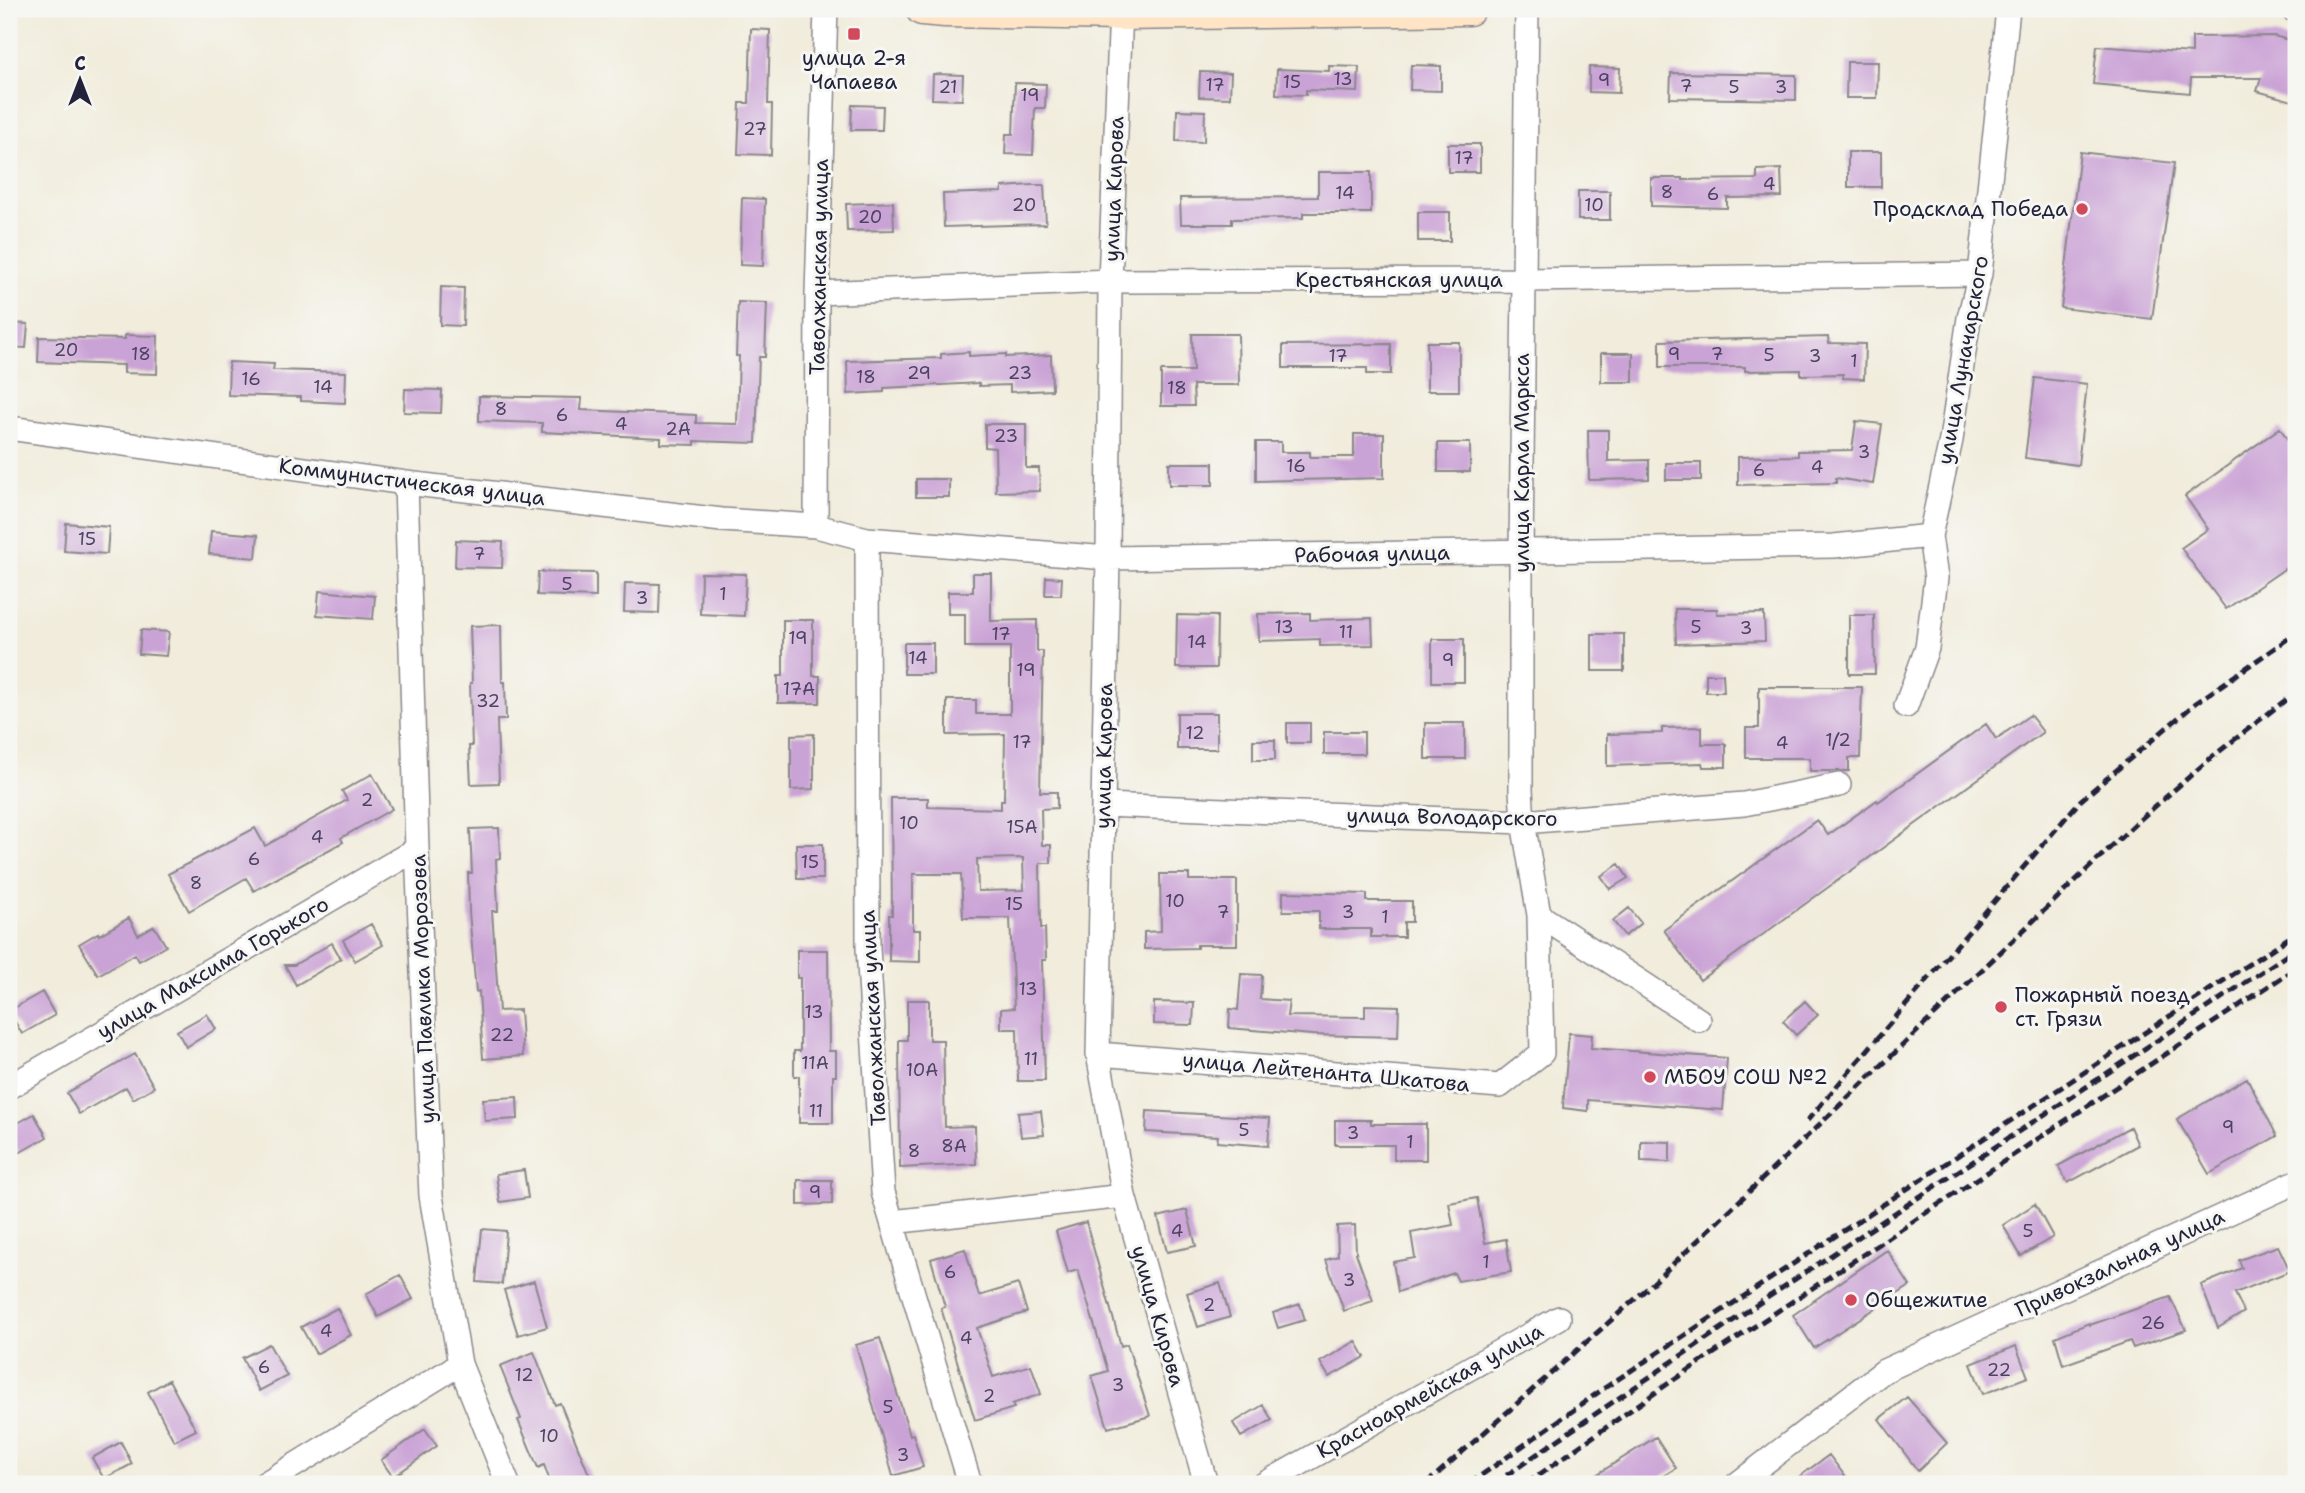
<svg xmlns="http://www.w3.org/2000/svg" width="2305" height="1493" font-family="'Shantell Sans',sans-serif">
	<style>
		.building { fill: #caa3d6; fill-rule: evenodd }
		.lines { fill: none; stroke-linecap: round; stroke-linejoin: round }
		.minor-casing { stroke: #8a878b; stroke-width: 26 }
		.secondary-casing { stroke: #8a878b; stroke-width: 35 }
		.minor { stroke: #fff; stroke-width: 23 }
		.secondary { stroke: #ffe4c6; stroke-width: 32 }
		.rail { stroke: #22223b; stroke-width: 5; stroke-dasharray: 10 5; stroke-linecap: butt }
		.poi-dot { fill: #d1495b; stroke: #f6f6f2; stroke-width: 2.5 }
		.labels { text-anchor: middle; stroke-width: 6; stroke-linejoin: round; paint-order: stroke }
		.number-label { font-size: 18px; fill: #4c4262 }
		.poi-label { font-size: 21px; fill: #22223b; stroke: #f6f6f2; text-anchor: start }
		.street-label { font-size: 21px; fill: #22223b; stroke: #f6f6f2 }
	</style>
	<rect width="100%" height="100%" fill="#f6f6f2"/>
	<filter id="ink" filterUnits="userSpaceOnUse"><feTurbulence type="fractalNoise" baseFrequency=".0143" numOctaves="2"/><feDisplacementMap in="SourceGraphic" scale="14" xChannelSelector="R" yChannelSelector="G"/><feConvolveMatrix kernelMatrix="1 2 1 2 8 2 1 2 1" color-interpolation-filters="sRGB"/></filter>
	<filter id="wash" filterUnits="userSpaceOnUse"><feTurbulence type="fractalNoise" baseFrequency=".00686" numOctaves="4" result="noise"/><feDisplacementMap in="SourceGraphic" scale="28" xChannelSelector="R" yChannelSelector="G"/><feGaussianBlur stdDeviation="1.57" result="paint"/><feColorMatrix in="noise" values="0 0 0 0 0 0 0 0 0 0 0 0 0 0 0 0 0 1.4 0 .05"/><feComposite in="paint" operator="in"/></filter>
	<g filter="url(#wash)">
		<rect width="100%" height="100%" fill="#f1ecdb"/>
		<g id="blocks">
			<path class="building" d="M751,29L770,30L768,104H772L771,155L738,154L740,103H749Z
				M2274,36L2296,42V102L2257,91L2261,78H2191L2190,93L2093,84L2097,46L2192,53V37Z
				M1847,62H1878L1877,98H1846Z
				M1411,65L1441,66V91L1410,90Z
				M1329,66L1359,67L1358,92L1306,90V95L1276,94L1277,69L1329,71Z
				M1589,67L1620,68L1619,93L1589,92Z
				M1200,72L1231,73L1230,98L1199,97Z
				M1671,73L1796,75V100L1670,98Z
				M933,74L963,75L962,100L932,99Z
				M1015,83L1046,84L1045,108H1035L1033,155L1005,154L1006,134H1013Z
				M852,105L883,106L882,130H851Z
				M1177,110L1205,111L1204,142L1176,141Z
				M1448,144H1480V172H1448Z
				M1848,152H1881V187H1848Z
				M2080,152L2174,163L2152,319L2061,308Z
				M1781,169L1782,197L1727,198V208L1651,206V178H1683V180L1757,179V170Z
				M1318,172H1371V213H1303V218L1232,219V224H1181L1180,198L1318,197Z
				M1033,185H1044L1046,224L944,227L943,194L1002,192V187Z
				M1578,191H1610V220H1578Z
				M742,198L765,199L763,266L740,265Z
				M893,202L894,230L847,231L846,204Z
				M1418,212H1450V241H1418Z
				M441,287L464,288L463,326L440,325Z
				M738,302L767,303L765,357H759L756,443L695,441V445L661,444V438L542,432V423L479,421V396L582,398L581,410L696,415V423L737,424L739,356H736Z
				M9,323L28,324L26,348L9,347Z
				M1192,334H1238L1239,385H1193L1194,406H1161V371H1193Z
				M125,335L158,336L157,374L124,373V365L38,362L39,337L125,339Z
				M1828,337L1829,343L1865,344L1864,379L1843,378V374L1801,375V370L1745,371V367H1660V341Z
				M1427,342H1459V391H1427Z
				M1391,344V374H1367V368H1283V345Z
				M969,352V356L1006,354V357L1051,355L1052,390L1010,392V385L979,386V383L884,388V392L848,394L847,361L941,358V354Z
				M1601,353H1633V382H1601Z
				M229,362L274,364L273,370L346,372L345,403L301,401V397L228,395Z
				M2035,378L2087,384L2078,465L2025,458Z
				M405,389L442,390L441,413L404,412Z
				M1856,421L1882,424L1873,484L1836,478V483L1738,485V457L1798,456V451L1852,450Z
				M985,424H1026V468H1039L1040,491L996,492L995,448L985,447Z
				M2280,428L2288,440L2296,435V561L2226,609L2181,548L2208,529L2185,496Z
				M1588,430H1608V461L1649,460V479L1589,480Z
				M1354,434H1384V478L1256,481V442H1281V452H1310V457H1354Z
				M1438,443H1470V472H1438Z
				M1169,463H1213V485H1169Z
				M1666,463H1701V480H1666Z
				M916,479H949V497H916Z
				M66,523L109,527L107,554L64,551Z
				M211,531L258,535L256,558L209,554Z
				M456,540L503,542L502,568L455,567Z
				M538,572L596,573V597L537,595Z
				M701,573L746,574L744,616L700,614Z
				M973,573H991V621L1037,620V651H1043L1040,792H1057V808L1041,809L1042,845H1051V863H1040L1041,928H1045L1046,960H1042L1045,1081H1018L1017,1029H1001V1009L1014,1008L1010,918H963L961,874H913V930H920V962L889,961V915H892L891,798H928V807L1001,809V800H1004L1005,734L947,735V700H976V714H1010V647H965V614H948V592H973ZM1023,858L1024,890L978,891L977,859Z
				M1046,577L1062,578L1061,595H1045Z
				M625,583L660,584L659,613L624,612Z
				M319,591L375,596L373,619L317,615Z
				M1675,609H1717V614L1764,613L1765,641L1676,644Z
				M1310,613V620L1372,618L1373,645L1320,646V639L1259,641L1258,614Z
				M1177,615L1217,616L1216,668H1176Z
				M1849,615H1874L1875,674H1849Z
				M783,620H813V676H820V703H778V676H783Z
				M501,625L502,682H505L506,720H497L499,783L471,784L469,746H472L470,683H472L470,626Z
				M141,630L169,632L166,656L139,654Z
				M1592,634H1624V671H1592Z
				M1432,639H1464V682H1432Z
				M904,643H933V674H904Z
				M1706,674H1723L1724,692H1706Z
				M1759,687H1862L1860,758H1849V771H1810V758H1746V728H1759Z
				M1177,713H1217V749H1177Z
				M2030,715L2043,732L1700,980L1664,930L1817,820L1828,835L1877,800L1878,802L1986,724L1996,739Z
				M1287,723H1310V743H1287Z
				M1425,723H1465V759H1425Z
				M1702,727V744H1726V767H1703L1702,763L1607,766V734L1662,733V728Z
				M1324,732H1364V754H1324Z
				M814,734V789L791,790V735Z
				M1253,740H1275V760H1253Z
				M372,774L392,809L341,838L343,842L254,891L246,878L189,911L168,874L255,828L265,846L347,800L342,791Z
				M499,828L500,858L496,859L498,911H492L499,1011L520,1010L523,1056L483,1059L479,991L476,992L469,912L468,873H472L470,829Z
				M796,844H823V879H797Z
				M1619,864L1628,878L1610,889L1601,876Z
				M1160,874H1189V880H1237V945H1197V948L1144,949V932L1161,931Z
				M1283,892L1367,894V901H1412V922H1404V937H1371V929H1319V911H1283Z
				M1629,908L1641,923L1625,936L1613,921Z
				M129,918L138,935L154,926L166,946L139,961L135,954L98,975L79,944L98,933L99,935Z
				M371,924L383,945L355,961L343,940Z
				M332,943L341,959L296,985L285,965H294Z
				M797,950H828L829,1051H836V1076H833V1123H799V1076H794V1051H800V978H797Z
				M1241,974L1262,975L1260,999L1289,1001L1287,1016L1365,1017V1005L1399,1006L1398,1037L1312,1035L1229,1028L1230,1009L1238,1010Z
				M42,992L55,1015L22,1034L9,1011Z
				M907,1000H929V1040H943L945,1127L975,1126L976,1164L900,1168L899,1040H907Z
				M1805,1001L1818,1015L1796,1035L1783,1021Z
				M1154,1002L1194,1003L1193,1025L1154,1024Z
				M207,1014L216,1029L186,1047L177,1031Z
				M1569,1033L1592,1035L1591,1048L1727,1058L1723,1110L1588,1100V1111L1563,1108Z
				M135,1054L154,1087L133,1099L126,1087L79,1114L67,1093Z
				M2247,1078L2277,1136L2209,1174L2177,1119Z
				M517,1097L518,1119L485,1121L483,1099Z
				M1041,1111L1044,1135L1021,1137L1018,1113Z
				M1147,1111L1270,1118L1268,1146L1217,1142L1218,1136L1146,1132Z
				M34,1114L47,1137L19,1153L9,1136V1128Z
				M1335,1120H1371V1124H1426V1160H1394V1145H1335Z
				M2130,1127L2138,1145L2068,1183L2058,1166Z
				M1641,1141L1670,1142V1162L1641,1161Z
				M524,1170L528,1198L500,1202L496,1174Z
				M798,1180H832V1204L798,1205Z
				M1477,1198L1485,1243L1506,1239L1511,1272L1458,1281L1454,1273L1398,1292L1393,1262L1415,1258L1411,1233L1453,1225L1449,1203Z
				M2035,1204L2053,1237L2021,1256L2003,1225Z
				M1187,1210L1196,1246L1167,1252L1158,1217Z
				M1086,1222L1121,1346L1127,1344L1150,1416L1108,1428L1092,1376L1108,1371L1078,1270L1068,1273L1056,1231Z
				M1355,1225L1356,1253L1373,1301L1344,1311L1326,1260L1338,1256L1337,1226Z
				M482,1229L506,1231L502,1284L477,1282Z
				M2278,1246L2290,1271L2235,1293L2244,1312L2218,1328L2201,1285L2242,1268L2239,1260Z
				M965,1249L979,1296L1018,1284L1027,1312L977,1328L993,1377L1031,1365L1041,1394L1012,1404L1014,1408L975,1420L941,1308L945,1307L931,1259Z
				M1887,1250L1910,1286L1814,1348L1793,1315Z
				M400,1275L413,1299L378,1317L366,1294Z
				M534,1281L547,1327L518,1335L504,1290Z
				M1220,1283L1230,1317L1198,1327L1187,1293Z
				M2170,1297L2186,1330L2133,1348L2130,1341L2063,1365L2055,1337L2089,1323L2090,1325Z
				M1300,1304L1305,1320L1278,1328L1273,1313Z
				M337,1308L351,1335L316,1354L301,1327Z
				M880,1338L910,1435L913,1434L923,1467L893,1476L856,1345Z
				M1356,1341L1365,1357L1329,1377L1320,1362Z
				M269,1344L287,1376L259,1391L242,1358Z
				M2016,1346L2028,1377L1983,1394L1971,1364Z
				M534,1352L555,1405L560,1403L593,1484H551L544,1465L538,1468L518,1420L521,1419L500,1366Z
				M169,1380L196,1430L174,1441L148,1392Z
				M1907,1397L1947,1443L1918,1471L1879,1419Z
				M1263,1405L1272,1420L1241,1437L1233,1423Z
				M425,1429L437,1446L393,1477L381,1460Z
				M1656,1437L1676,1468L1650,1484H1582Z
				M121,1442L132,1464L104,1479L92,1458Z
				M1829,1455L1851,1484H1789Z"/>
		</g>
	</g>
	<g filter="url(#ink)">
		<use href="#blocks" fill-opacity="0" stroke="#8a878b" stroke-width="2"/>
		<g class="lines">
			<defs>
				<path id="minor" d="M1121,9L1110,281L1108,558L1098,1054L1124,1196L1206,1484
					M2292,9L2296,10
					M817,293L1110,281L1524,280L1980,274
					M9,428L406,483L722,520L816,526L867,539L1108,558L1834,546L1930,536
					M406,483L417,849L431,1196L460,1364L508,1484
					M816,526L817,293L826,9
					M867,539L868,948L883,1192L970,1484
					M1906,706L1927,648L1936,578L1930,536L1951,440L1969,318L1980,274L2008,9
					M1104,805L1523,822L1744,804L1839,785
					M1539,915L1699,1020
					M1098,1054L1500,1086L1542,1053L1539,915L1523,822L1521,790V552L1527,9
					M9,1087L417,849
					M892,1222L1124,1196
					M264,1484L460,1364
					M1264,1484L1559,1318
					M1737,1484L1884,1371L2296,1182"/>
				<path id="secondary" d="M922,9L945,11L1120,14L1469,9"/>
			</defs>
			<use href="#minor" class="minor-casing"/>
			<use href="#secondary" class="secondary-casing"/>
			<use href="#minor" class="minor"/>
			<use href="#secondary" class="secondary"/>
			<path class="rail" d="M1807,1121L2080,801L2196,703L2296,633
				M1426,1484L1651,1285L2136,823L2212,757L2296,692
				M1469,1484L1606,1387L2296,933
				M1494,1484C1758,1300 2028,1126 2296,949
				M1526,1484L1669,1383L2296,968"/>
		</g>
	</g>
	<g class="poi-dot">
		<rect x="847" y="27" width="14" height="14" rx="3.5"/>
		<circle cx="2082" cy="209" r="7"/>
		<circle cx="2001" cy="1007" r="7"/>
		<circle cx="1650" cy="1077" r="7"/>
		<circle cx="1851" cy="1300" r="7"/>
	</g>
	<g class="labels">
		<g class="number-label">
			<text x="1343" y="85">13</text>
			<text x="1604" y="86">9</text>
			<text x="1292" y="88">15</text>
			<text x="1215" y="91">17</text>
			<text x="1686" y="92">7</text>
			<text x="948" y="93">21</text>
			<text x="1734" y="93">5</text>
			<text x="1781" y="93">3</text>
			<text x="1030" y="101">19</text>
			<text x="755" y="135">27</text>
			<text x="1464" y="164">17</text>
			<text x="1769" y="190">4</text>
			<text x="1667" y="198">8</text>
			<text x="1345" y="199">14</text>
			<text x="1713" y="200">6</text>
			<text x="1024" y="211">20</text>
			<text x="1594" y="211">10</text>
			<text x="870" y="223">20</text>
			<text x="66" y="356">20</text>
			<text x="141" y="360">18</text>
			<text x="1674" y="360">9</text>
			<text x="1717" y="360">7</text>
			<text x="1769" y="361">5</text>
			<text x="1338" y="362">17</text>
			<text x="1815" y="362">3</text>
			<text x="1854" y="367">1</text>
			<text x="919" y="379">29</text>
			<text x="1020" y="379">23</text>
			<text x="866" y="383">18</text>
			<text x="251" y="385">16</text>
			<text x="323" y="393">14</text>
			<text x="1177" y="394">18</text>
			<text x="501" y="415">8</text>
			<text x="562" y="421">6</text>
			<text x="621" y="430">4</text>
			<text x="678" y="435">2А</text>
			<text x="1006" y="442">23</text>
			<text x="1864" y="458">3</text>
			<text x="1296" y="472">16</text>
			<text x="1817" y="473">4</text>
			<text x="1759" y="476">6</text>
			<text x="87" y="545">15</text>
			<text x="479" y="560">7</text>
			<text x="567" y="590">5</text>
			<text x="723" y="600">1</text>
			<text x="642" y="604">3</text>
			<text x="1284" y="633">13</text>
			<text x="1696" y="633">5</text>
			<text x="1746" y="634">3</text>
			<text x="1346" y="638">11</text>
			<text x="1001" y="640">17</text>
			<text x="798" y="644">19</text>
			<text x="1197" y="648">14</text>
			<text x="918" y="664">14</text>
			<text x="1448" y="666">9</text>
			<text x="1026" y="676">19</text>
			<text x="799" y="695">17А</text>
			<text x="488" y="707">32</text>
			<text x="1195" y="739">12</text>
			<text x="1838" y="746">1/2</text>
			<text x="1022" y="748">17</text>
			<text x="1782" y="749">4</text>
			<text x="367" y="806">2</text>
			<text x="909" y="829">10</text>
			<text x="1022" y="833">15А</text>
			<text x="317" y="843">4</text>
			<text x="254" y="865">6</text>
			<text x="810" y="868">15</text>
			<text x="196" y="889">8</text>
			<text x="1175" y="907">10</text>
			<text x="1014" y="910">15</text>
			<text x="1223" y="918">7</text>
			<text x="1348" y="918">3</text>
			<text x="1385" y="923">1</text>
			<text x="1028" y="995">13</text>
			<text x="814" y="1018">13</text>
			<text x="502" y="1041">22</text>
			<text x="1031" y="1065">11</text>
			<text x="815" y="1069">11А</text>
			<text x="922" y="1076">10А</text>
			<text x="816" y="1117">11</text>
			<text x="2228" y="1133">9</text>
			<text x="1244" y="1136">5</text>
			<text x="1353" y="1139">3</text>
			<text x="1410" y="1148">1</text>
			<text x="954" y="1152">8А</text>
			<text x="914" y="1157">8</text>
			<text x="815" y="1198">9</text>
			<text x="1177" y="1237">4</text>
			<text x="2028" y="1237">5</text>
			<text x="1486" y="1268">1</text>
			<text x="950" y="1278">6</text>
			<text x="1349" y="1286">3</text>
			<text x="1209" y="1311">2</text>
			<text x="2153" y="1329">26</text>
			<text x="326" y="1337">4</text>
			<text x="966" y="1344">4</text>
			<text x="264" y="1373">6</text>
			<text x="1999" y="1376">22</text>
			<text x="524" y="1381">12</text>
			<text x="1118" y="1391">3</text>
			<text x="989" y="1402">2</text>
			<text x="888" y="1413">5</text>
			<text x="549" y="1442">10</text>
			<text x="903" y="1461">3</text>
		</g>
		<g class="poi-label">
			<text x="854" y="65" text-anchor="middle">улица 2-я<tspan x="854" dy="24">Чапаева</tspan></text>
			<text x="2068" y="216" text-anchor="end">Продсклад Победа</text>
			<text x="2015" y="1002">Пожарный поезд<tspan x="2015" dy="24">ст. Грязи</tspan></text>
			<text x="1664" y="1084">МБОУ СОШ №2</text>
			<text x="1865" y="1307">Общежитие</text>
		</g>
		<g class="street-label">
			<text transform="translate(1114 189) rotate(-88)" y="7">улица Кирова</text>
			<text transform="translate(819 267) rotate(-89)" y="7">Таволжанская улица</text>
			<text x="1399" y="287">Крестьянская улица</text>
			<text transform="translate(1963 360) rotate(-80)" y="7">улица Луначарского</text>
			<text transform="translate(1522 463) rotate(-90)" y="7">улица Карла Маркса</text>
			<text transform="translate(412 482) rotate(7)" y="7">Коммунистическая улица</text>
			<text transform="translate(1372 554) rotate(-1)" y="7">Рабочая улица</text>
			<text transform="translate(1104 756) rotate(-89)" y="7">улица Кирова</text>
			<text transform="translate(1452 817) rotate(1)" y="7">улица Володарского</text>
			<text transform="translate(213 968) rotate(-30)" y="7">улица Максима Горького</text>
			<text transform="translate(423 989) rotate(-92)" y="7">улица Павлика Морозова</text>
			<text transform="translate(873 1018) rotate(-93)" y="7">Таволжанская улица</text>
			<text transform="translate(1326 1072) rotate(5)" y="7">улица Лейтенанта Шкатова</text>
			<text transform="translate(2120 1263) rotate(-25)" y="7">Привокзальная улица</text>
			<text transform="translate(1158 1316) rotate(74)" y="7">улица Кирова</text>
			<text transform="translate(1430 1391) rotate(-29)" y="7">Красноармейская улица</text>
		</g>
	</g>
	<rect width="2305" height="1493" fill="none" stroke="#f6f6f2" stroke-width="35"/>
	<g transform="translate(80 80)" stroke="#f6f6f2" stroke-width="5" paint-order="stroke">
	<path d="M0-5L12 26L0 18L-12 26Z" fill="#22223b"/>
	<text y="-10" font-size="19" font-weight="bold" text-anchor="middle" fill="#22223b">С</text>
	</g>
</svg>
